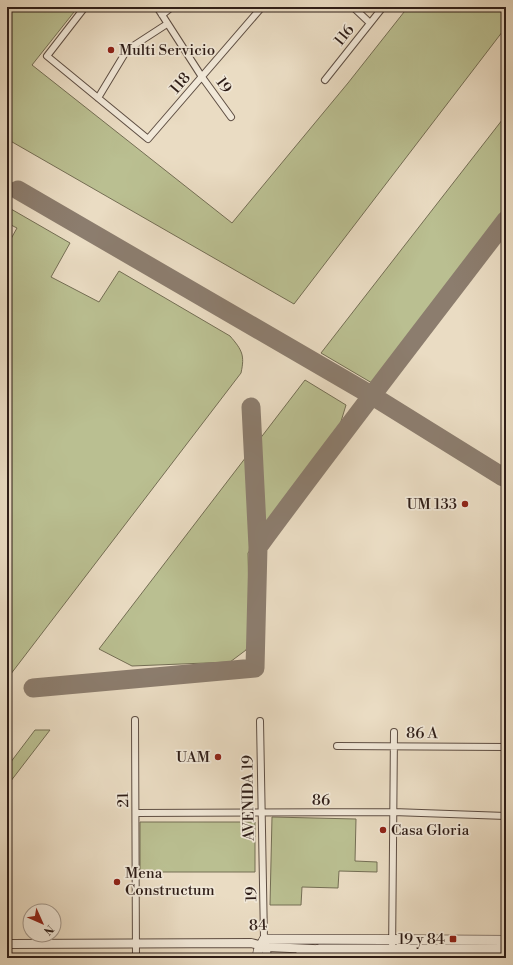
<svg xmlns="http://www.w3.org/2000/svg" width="513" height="965" font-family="'Libre Bodoni',serif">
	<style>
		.green { fill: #babf91; stroke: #746e54 }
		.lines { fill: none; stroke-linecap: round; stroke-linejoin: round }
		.taxiway { stroke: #8c7d6e; stroke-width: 19 }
		.minor-casing { stroke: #5e4e43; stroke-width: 8 }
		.tertiary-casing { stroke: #5e4e43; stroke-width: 10 }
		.secondary-casing { stroke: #2f1e18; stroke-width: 10 }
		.minor { stroke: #f1e8d8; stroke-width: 6 }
		.tertiary { stroke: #f1e8d8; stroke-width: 8 }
		.secondary { stroke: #f1e8d8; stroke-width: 9 }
		.poi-dot { fill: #8f2418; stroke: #f1e8d8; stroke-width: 1.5 }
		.labels { text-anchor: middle; stroke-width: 3.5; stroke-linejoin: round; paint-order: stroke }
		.street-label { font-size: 15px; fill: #2f1e18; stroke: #f1e8d8 }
		.poi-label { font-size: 15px; fill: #2f1e18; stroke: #f1e8d8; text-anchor: start }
	</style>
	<rect width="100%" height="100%" fill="#eadcc3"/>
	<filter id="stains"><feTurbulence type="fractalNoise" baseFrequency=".005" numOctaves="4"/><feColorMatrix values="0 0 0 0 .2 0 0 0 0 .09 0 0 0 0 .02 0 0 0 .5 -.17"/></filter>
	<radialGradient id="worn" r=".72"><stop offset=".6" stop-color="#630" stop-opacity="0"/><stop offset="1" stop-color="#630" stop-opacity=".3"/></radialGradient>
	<path class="green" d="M7,7H78L32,65L232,223L348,83L408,7H506V27L294,304L7,139Z
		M506,115V213L372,383L321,353Z
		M11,209L70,243L51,277L99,302L119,271L230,336C242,350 245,355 241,373L7,679V246L17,228L7,223V210Z
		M305,380L346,405L339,428L248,553L250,641L246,650L230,662L132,666L99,649Z
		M35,730H50L7,786V767Z
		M272,817L356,819L355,861L377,862V872L339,871L338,888L302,887L301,905H270Z
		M140,822H255V872H140Z"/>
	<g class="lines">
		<path class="taxiway" d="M18,190L371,395L503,477
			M258,547C339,437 423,329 506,220
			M33,688L255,668L258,547L251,407"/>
		<defs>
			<path id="minor" d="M85,7L47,56L148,139L262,7
				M157,7L202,77L231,117
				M353,7L370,23
				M162,15L172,7
				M325,80L383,7
				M98,98L127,50L167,24
				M135,720L136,958
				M260,721L264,939
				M337,746L506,747
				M136,813L393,812L506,816
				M392,958L394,732"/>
			<path id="tertiary" d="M265,942L267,958
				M11,944L251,943L267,947L313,949"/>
			<path id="secondary" d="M257,958L258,951L264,939L506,940
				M296,958L308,951L320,949H506"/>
		</defs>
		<use href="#minor" class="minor-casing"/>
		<use href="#tertiary" class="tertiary-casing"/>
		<use href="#secondary" class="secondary-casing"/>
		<use href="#minor" class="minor"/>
		<use href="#tertiary" class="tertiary"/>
		<use href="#secondary" class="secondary"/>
	</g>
	<g class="poi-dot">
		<circle cx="111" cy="50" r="4"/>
		<circle cx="465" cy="504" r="4"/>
		<circle cx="218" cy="757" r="4"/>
		<circle cx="383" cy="830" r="4"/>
		<circle cx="117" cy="882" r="4"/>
		<rect x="449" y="935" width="8" height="8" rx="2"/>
	</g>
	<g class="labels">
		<g class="street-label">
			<text transform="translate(344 35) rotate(-51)" y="5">116</text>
			<text transform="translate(180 83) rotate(-49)" y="5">118</text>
			<text transform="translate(224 85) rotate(54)" y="5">19</text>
			<text transform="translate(422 733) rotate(1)" y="5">86 A</text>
			<text transform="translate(248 798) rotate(-91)" y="5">AVENIDA 19</text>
			<text transform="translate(123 800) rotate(-91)" y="5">21</text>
			<text transform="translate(321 800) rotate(1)" y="5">86</text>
			<text transform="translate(251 894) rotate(-91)" y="5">19</text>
			<text transform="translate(258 925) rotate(-2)" y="5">84</text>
		</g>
		<g class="poi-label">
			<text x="119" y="55">Multi Servicio</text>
			<text x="457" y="509" text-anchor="end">UM 133</text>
			<text x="210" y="762" text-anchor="end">UAM</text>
			<text x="391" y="835">Casa Gloria</text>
			<text x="125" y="878">Mena<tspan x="125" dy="17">Constructum</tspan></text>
			<text x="445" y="944" text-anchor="end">19 y 84</text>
		</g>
	</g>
	<rect width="513" height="965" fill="none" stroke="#eadcc3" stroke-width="24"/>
	<rect x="8" y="8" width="497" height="949" fill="none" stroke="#2f1e18" stroke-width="2"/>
	<rect x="12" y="12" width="489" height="941" fill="none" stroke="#2f1e18"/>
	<g transform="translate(42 923) rotate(135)"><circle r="19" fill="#f1e8d8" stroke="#a3978b"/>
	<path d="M0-3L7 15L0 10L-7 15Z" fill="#8f2418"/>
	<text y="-6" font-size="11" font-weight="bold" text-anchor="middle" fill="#2f1e18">N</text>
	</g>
	<rect width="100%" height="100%" filter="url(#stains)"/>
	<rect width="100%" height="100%" fill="url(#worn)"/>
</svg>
